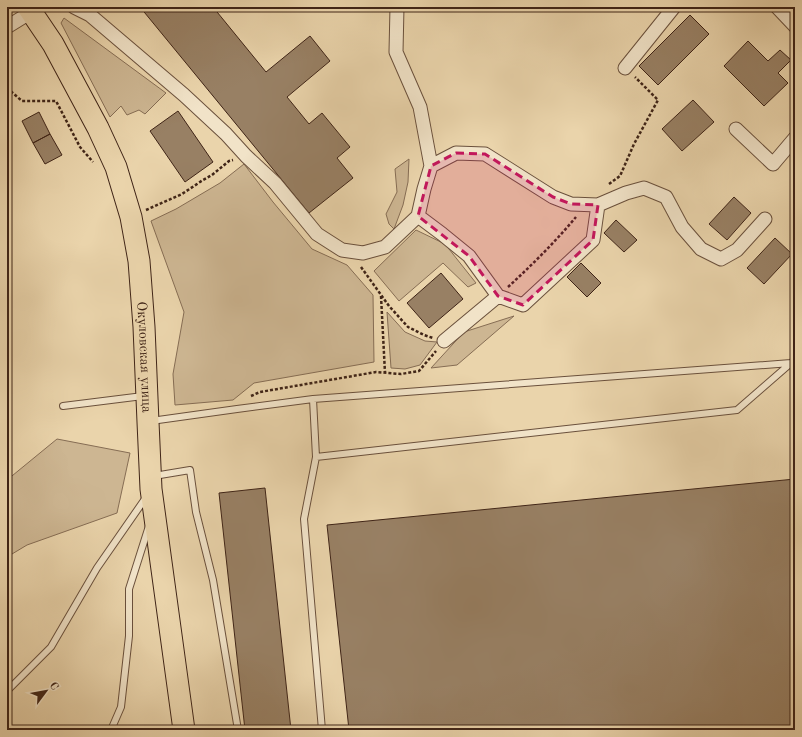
<svg xmlns="http://www.w3.org/2000/svg" width="802" height="737" font-family="'Old Standard TT',serif">
	<style>
		.green { fill: #cdb692; stroke: #866d54 }
		.building { fill: #988064; stroke: #3f2417 }
		.lines { fill: none; stroke-linecap: round; stroke-linejoin: round }
		.lane-casing { stroke: #6a503c; stroke-width: 8 }
		.street-casing { stroke: #6a503c; stroke-width: 15 }
		.primary-casing { stroke: #3f2417; stroke-width: 23 }
		.path { stroke: #3f2417; stroke-width: 2.5; stroke-dasharray: 3 2; stroke-linecap: butt }
		.lane { stroke: #f1e3c8; stroke-width: 6 }
		.street { stroke: #f1e3c8; stroke-width: 13 }
		.primary { stroke: #ead4ab; stroke-width: 21 }
		.marked { fill: #c2185b; fill-opacity: 0.2; stroke: #c2185b; stroke-width: 3; stroke-dasharray: 8 5; stroke-linejoin: round }
		.labels { text-anchor: middle; stroke-width: 4; stroke-linejoin: round; paint-order: stroke }
		.street-label { font-size: 14px; fill: #3f2417; stroke: #f1e3c8 }
	</style>
	<rect width="100%" height="100%" fill="#ead4ab"/>
	<filter id="stains"><feTurbulence type="fractalNoise" baseFrequency=".005" numOctaves="4"/><feColorMatrix values="0 0 0 0 .2 0 0 0 0 .09 0 0 0 0 .02 0 0 0 .5 -.17"/></filter>
	<radialGradient id="worn" r=".72"><stop offset=".6" stop-color="#630" stop-opacity="0"/><stop offset="1" stop-color="#630" stop-opacity=".3"/></radialGradient>
	<path class="green" d="M64,18L166,93L145,114L139,110L127,115L121,106L110,117L61,23Z
		M409,159L408,182L403,205L394,229L389,224L386,214L397,192L395,169Z
		M244,164L273,202L312,249L347,265L373,295L374,362L254,383L233,400L175,405L173,374L184,312L151,221L176,209L220,183Z
		M416,230L445,244L476,283L468,287L443,263L399,301L374,271Z
		M387,312L405,332L425,341L437,342L420,365L405,369L391,368Z
		M514,316L457,365L431,368L464,332Z
		M57,439L130,453L117,513L27,545L7,557V480Z"/>
	<path class="building" d="M140,7H213L266,72L310,36L330,61L287,97L309,124L322,113L350,147L337,158L353,178L309,213Z
		M415,7H443V11H415Z
		M690,15L709,34L658,85L639,66Z
		M748,41L768,61L780,50L791,60L778,73L788,83L764,106L724,66Z
		M693,100L714,122L682,151L662,129Z
		M178,111L213,162L185,182L150,131Z
		M39,112L50,134L33,143L22,121Z
		M50,134L62,155L45,164L33,143Z
		M734,197L751,213L727,240L709,224Z
		M616,220L637,240L624,252L604,233Z
		M775,238L792,254L764,284L747,268Z
		M581,263L601,283L587,297L567,277Z
		M441,273L463,299L429,328L407,303Z
		M795,479V550L792,551L795,581V730H349L327,525Z
		M265,488L291,730H245L219,493Z"/>
	<g class="lines">
		<defs>
			<path id="lane" d="M313,399L316,457L304,519L322,730
				M63,406L143,396
				M151,421L237,409L313,399L791,363L795,359
				M316,457L737,410L791,363
				M154,476L190,470L196,512L213,580L238,730
				M7,691L51,647L97,568L147,496
				M111,730L121,707L129,636V589L149,526"/>
			<path id="street" d="M74,7L90,15L184,95L226,134L246,156L275,183L317,234L342,250L363,253L385,247L418,216L424,189L431,166L420,107L396,52L397,7
				M777,7L795,26
				M7,27L36,9
				M625,68L674,7
				M736,129L773,164L795,138
				M431,166L456,153L485,154L553,197L571,204L598,205
				M418,216L442,234L469,256L498,296
				M444,341L498,296L523,305L593,240L598,205L626,193L644,188L666,197L682,227L701,249L721,259L737,250L765,219"/>
			<g id="primary">
				<path id="s1" d="M28,7L53,44L98,128L116,167L131,217L139,261L144,327L148,422L151,489L184,730"/>
			</g>
		</defs>
		<use href="#lane" class="lane-casing"/>
		<use href="#street" class="street-casing"/>
		<use href="#primary" class="primary-casing"/>
		<path class="path" d="M7,88L22,101H56L80,147L93,162
			M609,184L620,176L634,144L658,100L635,77
			M146,210L182,194L203,180L212,175L229,161L233,160
			M361,267L389,306L408,327L424,335L433,338
			M508,287C532,265 555,242 576,217
			M381,296L385,373
			M251,396L260,392L376,372L401,374L419,371L436,351"/>
		<use href="#lane" class="lane"/>
		<use href="#street" class="street"/>
		<use href="#primary" class="primary"/>
	</g>
	<path class="marked" d="M456,153L485,154L553,197L571,204L598,205L593,240L523,305L498,296L469,256L418,216L431,166Z"/>
	<g class="labels">
		<g class="street-label">
			<text dy="5" stroke="none"><textPath href="#s1" startOffset="376">Окуловская улица</textPath></text>
		</g>
	</g>
	<rect width="802" height="737" fill="none" stroke="#ead4ab" stroke-width="24"/>
	<rect x="8" y="8" width="786" height="721" fill="none" stroke="#3f2417" stroke-width="2"/>
	<rect x="12" y="12" width="778" height="713" fill="none" stroke="#3f2417"/>
	<g transform="translate(46 691) rotate(58)" stroke="#f1e3c8" stroke-width="3" paint-order="stroke">
	<path d="M0-3L7 15L0 10L-7 15Z" fill="#3f2417"/>
	<text y="-6" font-size="11" font-weight="bold" text-anchor="middle" fill="#3f2417">С</text>
	</g>
	<rect width="100%" height="100%" filter="url(#stains)"/>
	<rect width="100%" height="100%" fill="url(#worn)"/>
</svg>
